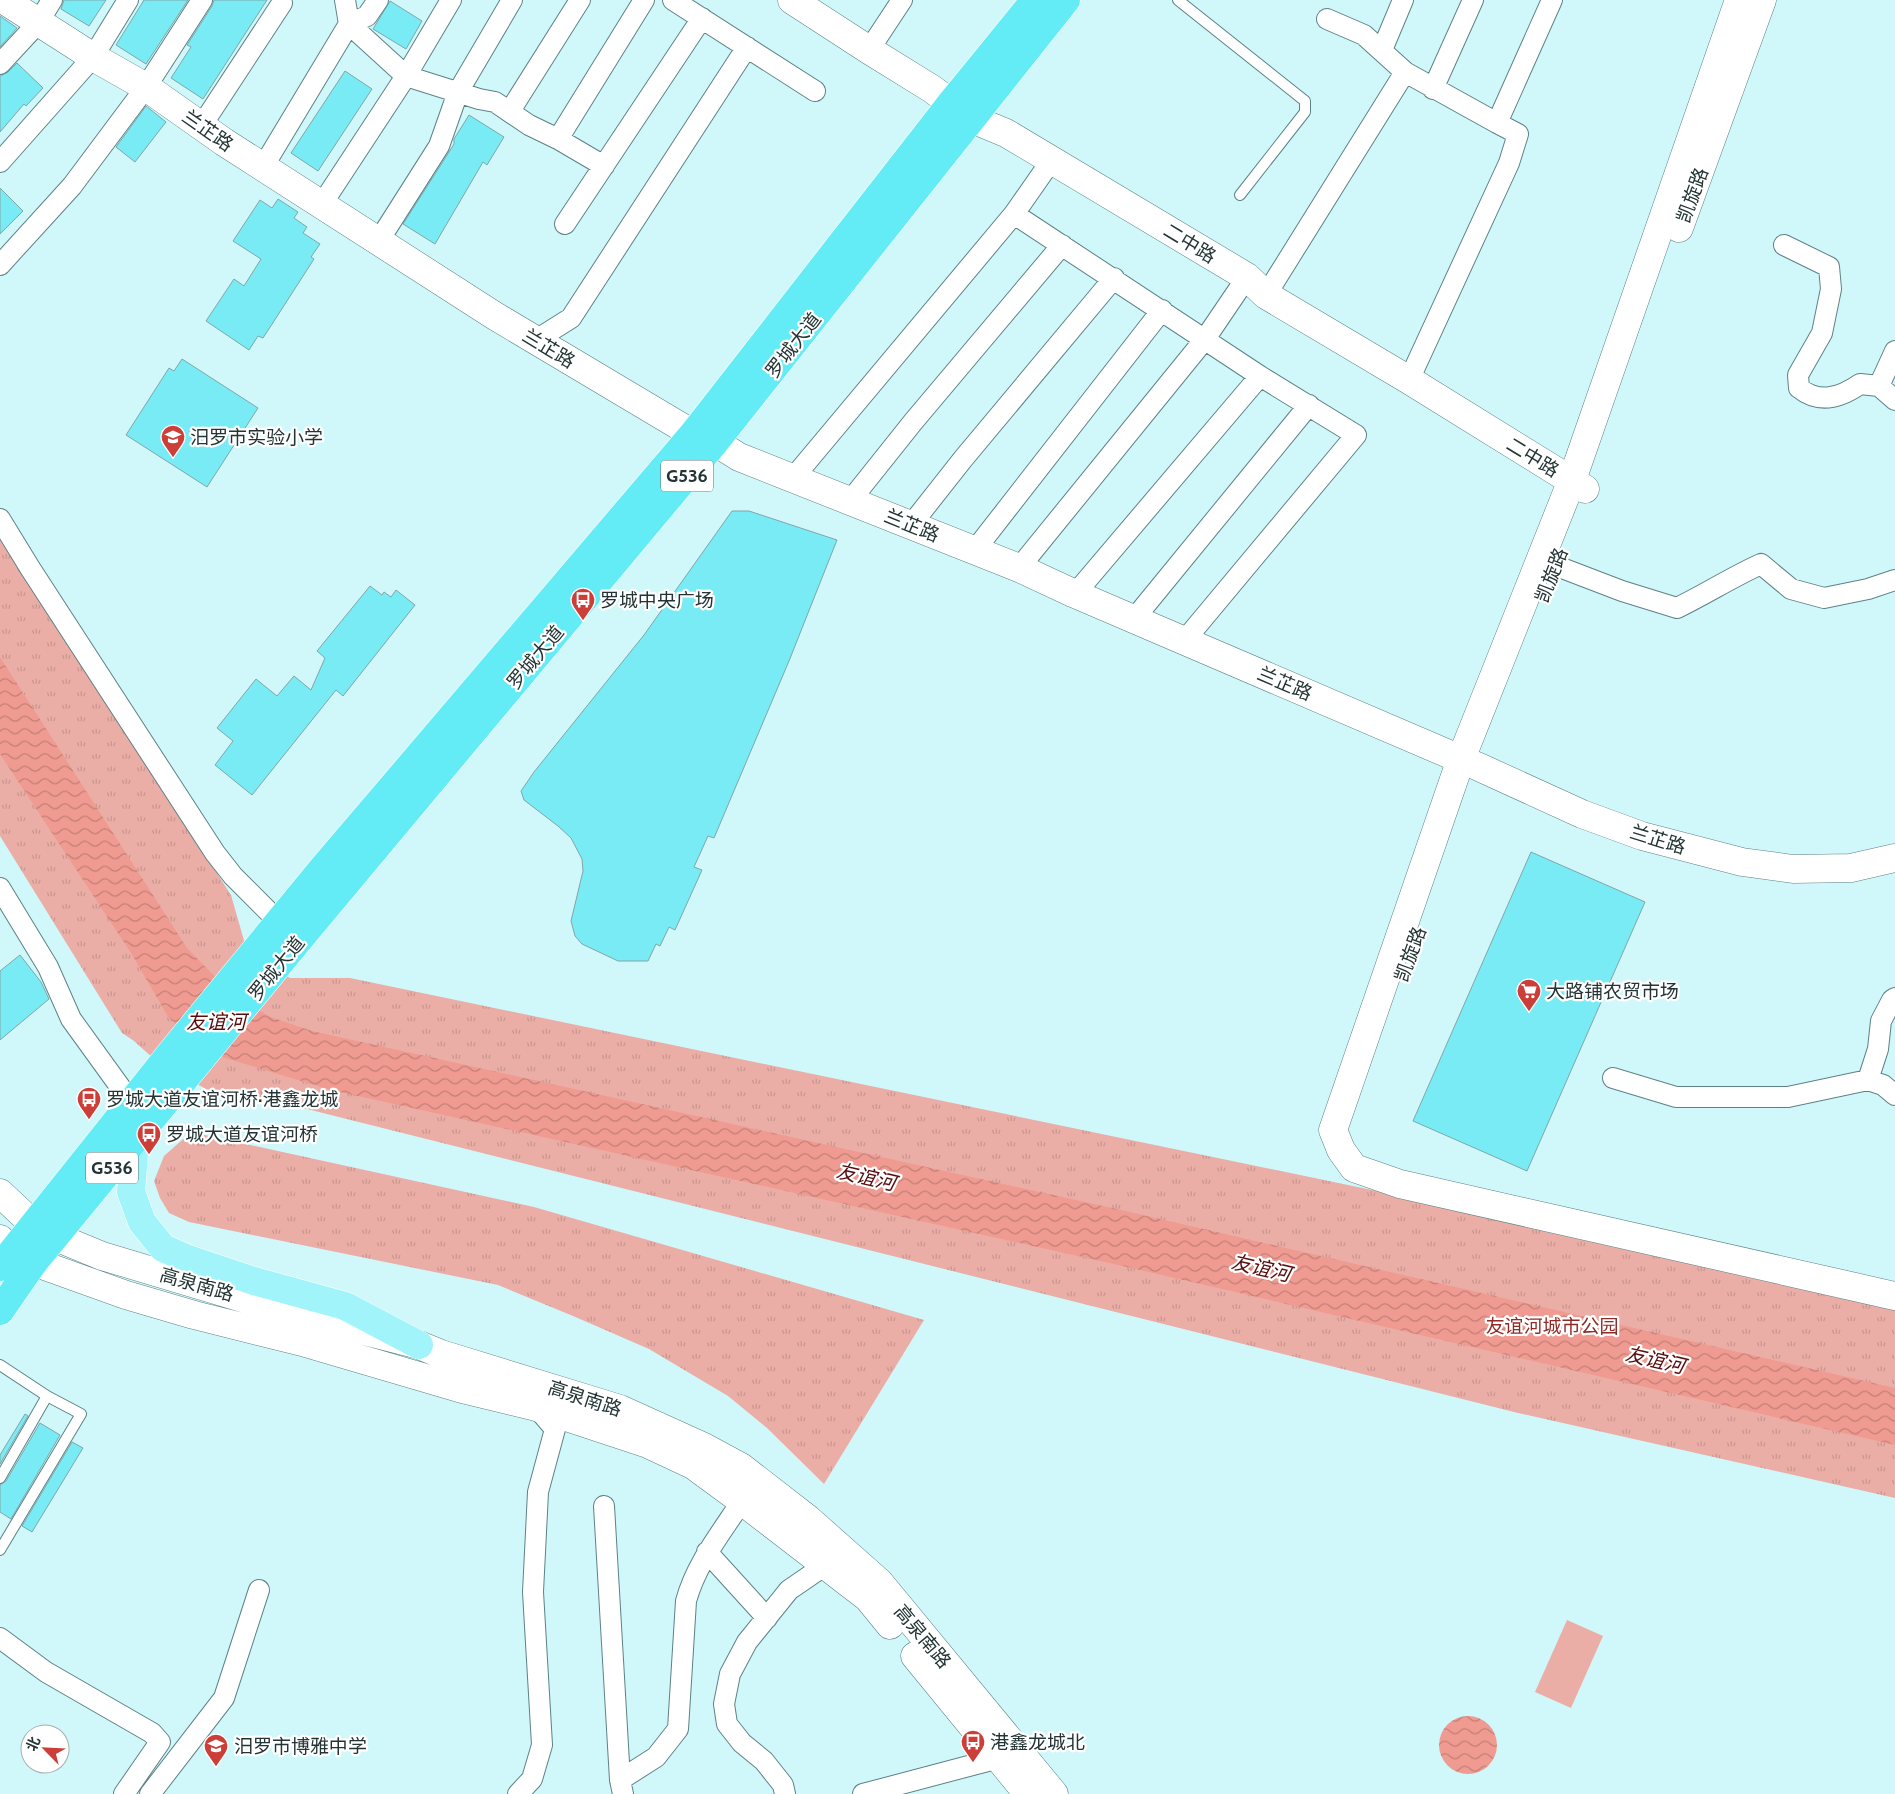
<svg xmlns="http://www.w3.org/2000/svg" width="1895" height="1794" font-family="Cabin,'Noto Sans SC',sans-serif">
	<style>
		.green { fill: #ebaea6 }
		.park { fill: url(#park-tufts) }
		.water { fill: url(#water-waves) }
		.building { fill: #79ebf4; stroke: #80a6a9 }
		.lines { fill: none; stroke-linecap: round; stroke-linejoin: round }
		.lane-casing { stroke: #5d8285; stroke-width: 12 }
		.street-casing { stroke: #5d8285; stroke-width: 22 }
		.secondary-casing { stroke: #5d8285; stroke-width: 29 }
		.primary-casing { stroke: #fff; stroke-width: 29 }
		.highway-casing { stroke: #fff; stroke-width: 29 }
		.lane { stroke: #fff; stroke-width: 10 }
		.street { stroke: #fff; stroke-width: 20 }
		.secondary { stroke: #fff; stroke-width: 28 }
		.primary { stroke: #a1f4fa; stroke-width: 28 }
		.highway { stroke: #63ecf6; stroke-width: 28 }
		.labels { text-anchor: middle; stroke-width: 4.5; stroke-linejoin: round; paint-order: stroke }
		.shield { fill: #fff; stroke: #667172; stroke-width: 1 }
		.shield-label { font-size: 18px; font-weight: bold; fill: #243435 }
		.street-label { font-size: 19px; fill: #243435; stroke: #fff }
		.poi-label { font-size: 19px; fill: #243435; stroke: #fff; text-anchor: start }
		.park-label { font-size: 19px; fill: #8e2b26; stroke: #fff }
		.water-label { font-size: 20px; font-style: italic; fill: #580c0c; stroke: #fff }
	</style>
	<defs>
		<pattern id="park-tufts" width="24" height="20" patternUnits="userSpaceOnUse" patternTransform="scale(1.25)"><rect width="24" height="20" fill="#ebaea6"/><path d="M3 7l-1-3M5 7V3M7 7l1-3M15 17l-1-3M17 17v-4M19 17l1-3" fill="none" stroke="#c99690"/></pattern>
		<pattern id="water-waves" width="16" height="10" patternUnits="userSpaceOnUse" patternTransform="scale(1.25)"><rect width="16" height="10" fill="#f09b91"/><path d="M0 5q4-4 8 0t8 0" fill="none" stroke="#c27f77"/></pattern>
	</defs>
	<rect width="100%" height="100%" fill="#d0f8fb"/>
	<path class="green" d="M1567,1620L1603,1636L1571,1708L1535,1692Z"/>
	<path class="park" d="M0,537L231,895L245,944L264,961L290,978H350L1425,1201L1895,1310V1498L1518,1413L295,1106L210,1091L176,1073L154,1059L134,1041L122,1033L0,836Z
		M191,1132L534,1207L924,1320L824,1484L767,1428L728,1396L649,1349L573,1316L498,1285L189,1222L169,1213L160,1198L154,1181L164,1156Z"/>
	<path class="water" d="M0,657L187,948L235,997L271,1017L312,1031L1121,1210L1895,1388V1445L1127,1267L331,1090L199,1050L167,1015L131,953L0,754Z
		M1439 1745a29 29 0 1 1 58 0a29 29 0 1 1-58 0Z"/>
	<path class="building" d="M64,0H106L89,26L61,9Z
		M144,0H188L146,64L116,45Z
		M214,0H267L203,99L171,78L191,47L187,45L212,6Z
		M390,1L422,21L406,49L373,29Z
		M0,16L17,28L0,47Z
		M17,63L43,88L26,106L24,104L0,132V76L8,72Z
		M345,71L372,89L318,171L291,153Z
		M146,106L166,122L135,162L116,147Z
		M469,115L504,137L487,165L483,162L435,244L403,224L449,152L454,144V139Z
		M0,188L23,211L0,234Z
		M278,199L298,212L294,218L307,227L303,233L320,244L311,257L314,259L276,318L263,338L258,336L249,350L206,321L234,279L244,286L261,259L233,241L260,200L272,208Z
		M182,359L258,408L207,487L126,435L169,368L174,371Z
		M732,511H749L837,540L789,661L714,838L708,836L694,867L702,870L675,930L669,927L660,946L656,944L648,961H618L582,944L575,936L571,921L583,871L582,859L571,838L558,826L524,800L521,791L534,772L644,635Z
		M370,586L382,595L384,592L391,597L396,590L415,605L343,696L336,690L252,795L215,765L233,741L217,728L256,679L277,696L294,676L311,690L325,658L317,651Z
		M1531,852L1645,902L1527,1171L1413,1121Z
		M20,955L41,982L49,999L0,1040V971Z
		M25,1414L28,1416L0,1464V1455Z
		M40,1423L60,1435L11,1519L0,1512V1485L6,1481Z
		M72,1442L83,1448L32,1532L22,1526Z"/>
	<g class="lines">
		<defs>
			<path id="lane" d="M1178,0L1305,101V112L1240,195
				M0,1365L47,1396L81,1414L0,1550
				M0,1478L47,1396"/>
			<path id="street" d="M345,0L349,24L406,76L479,99L495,102L529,125L558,139L604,166
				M673,0L815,91
				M1327,19L1364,35L1405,72L1497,123
				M869,50L902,0
				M1382,50L1403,0
				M0,64L38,23L52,0
				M1433,89L1473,0
				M510,111L580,0
				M202,125L282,3
				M558,139L644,0
				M0,162L93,57L128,0
				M263,167L349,24L367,16L378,0
				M322,204L406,76L451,0
				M1014,214L1260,376L1356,435L1185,640
				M565,224L702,18
				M378,242L439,146L458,92L512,0
				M1784,245L1829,267L1831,289L1822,333L1798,375L1799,388C1819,404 1840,398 1860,384L1879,386L1895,400
				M0,265L72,186L146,87L202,0
				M1266,295L1405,72
				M536,340L571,318L747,47
				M1409,380L1509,163L1518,134L1497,123L1552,0
				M1879,386L1895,351
				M794,477L1014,214L1051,161
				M850,501L913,422L1062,245
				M0,519L30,568L215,853L233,876L279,922
				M911,525L963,459L1114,278
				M975,550L1162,310
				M1554,565L1622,591L1677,608C1706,594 1732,577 1761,564L1791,589L1824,598L1868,589L1895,580
				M1019,568L1205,339L1247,277
				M1075,594L1260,376
				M1134,619L1309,405
				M0,888L48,967L71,1019L131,1102
				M1613,1078L1676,1097H1788L1868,1080L1883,1085L1895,1095
				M1868,1080L1878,1049L1881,1021L1892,1000L1895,998
				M604,1506L620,1780L623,1794
				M707,1552L767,1618
				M0,1638L46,1672L152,1733L160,1742L124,1794
				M620,1780L656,1757L678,1729L686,1601C696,1564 721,1533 742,1501
				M150,1794L224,1698L259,1590
				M518,1794L532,1779L542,1745L533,1592L538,1492L555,1429L537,1408
				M785,1794L783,1785L764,1761L742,1743L727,1724L724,1704L730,1674L747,1642L789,1590L824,1566
				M863,1794L999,1758"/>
			<path id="secondary" d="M4,0L93,57L146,87L224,142L495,316L693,434L715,442L739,457L1019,568L1075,594L1479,767L1582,814L1642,836L1742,862L1793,869L1851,868L1895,858
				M792,0L869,50L932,89L972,119L1006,133L1247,277L1266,295L1409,380L1585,489
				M1739,0L1572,480L1461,759L1333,1130L1341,1150L1354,1168L1400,1184L1895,1296
				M1679,228L1762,0
				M0,1193L33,1224L56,1237L102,1256L279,1309L419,1345L441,1354L620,1409L704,1447L741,1467L808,1519L879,1582L1054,1794
				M0,1239L12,1250L34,1262L126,1295L194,1315L306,1343L466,1390L536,1407L648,1444L693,1465L742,1501L868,1598L890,1625
				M915,1656L1028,1794"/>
			<path id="primary" d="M135,1140L131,1192L142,1222L163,1248L188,1259L254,1281L345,1306L419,1345"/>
			<path id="highway" d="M0,1267L170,1054L323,868L693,434L951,103L1035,0
				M0,1311L34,1262L297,942L715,442L1066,0"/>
		</defs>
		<use href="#lane" class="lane-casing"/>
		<use href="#street" class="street-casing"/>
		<use href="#secondary" class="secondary-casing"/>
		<use href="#primary" class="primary-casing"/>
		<use href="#highway" class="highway-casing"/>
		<use href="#lane" class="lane"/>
		<use href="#street" class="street"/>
		<use href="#secondary" class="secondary"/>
		<use href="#primary" class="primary"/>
		<use href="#highway" class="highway"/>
	</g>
	<defs>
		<symbol id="school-pin" viewBox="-11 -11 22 30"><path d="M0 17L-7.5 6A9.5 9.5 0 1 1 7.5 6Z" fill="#cc3e38" stroke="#fff"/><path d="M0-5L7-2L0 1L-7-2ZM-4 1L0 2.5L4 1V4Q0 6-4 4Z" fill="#fff"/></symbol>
		<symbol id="bus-pin" viewBox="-11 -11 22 30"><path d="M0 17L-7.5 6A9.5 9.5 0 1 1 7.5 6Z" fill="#cc3e38" stroke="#fff"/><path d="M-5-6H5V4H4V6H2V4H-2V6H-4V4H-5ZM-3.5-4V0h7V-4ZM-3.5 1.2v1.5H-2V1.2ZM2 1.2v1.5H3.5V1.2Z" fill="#fff"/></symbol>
		<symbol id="supermarket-pin" viewBox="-11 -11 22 30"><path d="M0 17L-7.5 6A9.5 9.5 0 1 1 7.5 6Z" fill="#cc3e38" stroke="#fff"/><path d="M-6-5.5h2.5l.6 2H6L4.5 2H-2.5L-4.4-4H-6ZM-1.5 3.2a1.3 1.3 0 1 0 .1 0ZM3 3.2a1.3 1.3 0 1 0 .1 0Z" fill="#fff"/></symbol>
	</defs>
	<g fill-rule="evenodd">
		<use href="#school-pin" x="159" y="423" width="28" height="38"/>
		<use href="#bus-pin" x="569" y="586" width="28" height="38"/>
		<use href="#supermarket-pin" x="1515" y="977" width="28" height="38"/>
		<use href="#bus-pin" x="75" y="1085" width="28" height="38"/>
		<use href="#bus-pin" x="135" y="1120" width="28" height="38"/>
		<use href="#bus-pin" x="959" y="1728" width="28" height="38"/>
		<use href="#school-pin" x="202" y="1732" width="28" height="38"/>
	</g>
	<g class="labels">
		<g class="shield">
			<rect x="661" y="460.5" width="52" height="31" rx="4"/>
			<rect x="86" y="1152.5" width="52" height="31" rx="4"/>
		</g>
		<g class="shield-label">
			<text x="687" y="482">G536</text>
			<text x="112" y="1174">G536</text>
		</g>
		<g class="street-label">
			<text transform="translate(208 130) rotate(35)" y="7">兰芷路</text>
			<text transform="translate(1692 195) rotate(-70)" y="7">凯旋路</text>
			<text transform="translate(1190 243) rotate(31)" y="7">二中路</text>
			<text transform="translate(793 345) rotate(-52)" y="7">罗城大道</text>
			<text transform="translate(549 348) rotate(31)" y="7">兰芷路</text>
			<text transform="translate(1533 457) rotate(31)" y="7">二中路</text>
			<text transform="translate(912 525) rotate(22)" y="7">兰芷路</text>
			<text transform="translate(1551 575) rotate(-69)" y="7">凯旋路</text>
			<text transform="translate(535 657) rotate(-50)" y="7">罗城大道</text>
			<text transform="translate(1285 683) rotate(23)" y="7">兰芷路</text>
			<text transform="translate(1658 839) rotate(17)" y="7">兰芷路</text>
			<text transform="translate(1410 954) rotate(-70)" y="7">凯旋路</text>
			<text transform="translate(276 968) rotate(-51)" y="7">罗城大道</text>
			<text transform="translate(197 1284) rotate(16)" y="7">高泉南路</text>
			<text transform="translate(585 1398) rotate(18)" y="7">高泉南路</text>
			<text transform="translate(923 1636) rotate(50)" y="7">高泉南路</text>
		</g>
		<g class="poi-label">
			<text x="190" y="444">汨罗市实验小学</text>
			<text x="600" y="607">罗城中央广场</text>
			<text x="1546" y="998">大路铺农贸市场</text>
			<text x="106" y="1106">罗城大道友谊河桥·港鑫龙城</text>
			<text x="166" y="1141">罗城大道友谊河桥</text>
			<text x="990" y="1749">港鑫龙城北</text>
			<text x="234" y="1753">汨罗市博雅中学</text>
		</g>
		<g class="park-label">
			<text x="1552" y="1333">友谊河城市公园</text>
		</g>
		<g class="water-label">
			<text x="216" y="1029">友谊河</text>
			<text transform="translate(866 1177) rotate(13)" y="7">友谊河</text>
			<text transform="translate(1261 1268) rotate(13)" y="7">友谊河</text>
			<text transform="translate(1655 1360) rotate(13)" y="7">友谊河</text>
		</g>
	</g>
	<g transform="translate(45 1749) rotate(294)"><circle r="24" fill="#ffffff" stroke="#a7aeae"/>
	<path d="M0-4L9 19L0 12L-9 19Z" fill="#cc3e38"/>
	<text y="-8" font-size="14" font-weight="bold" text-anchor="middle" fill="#243435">北</text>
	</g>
</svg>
